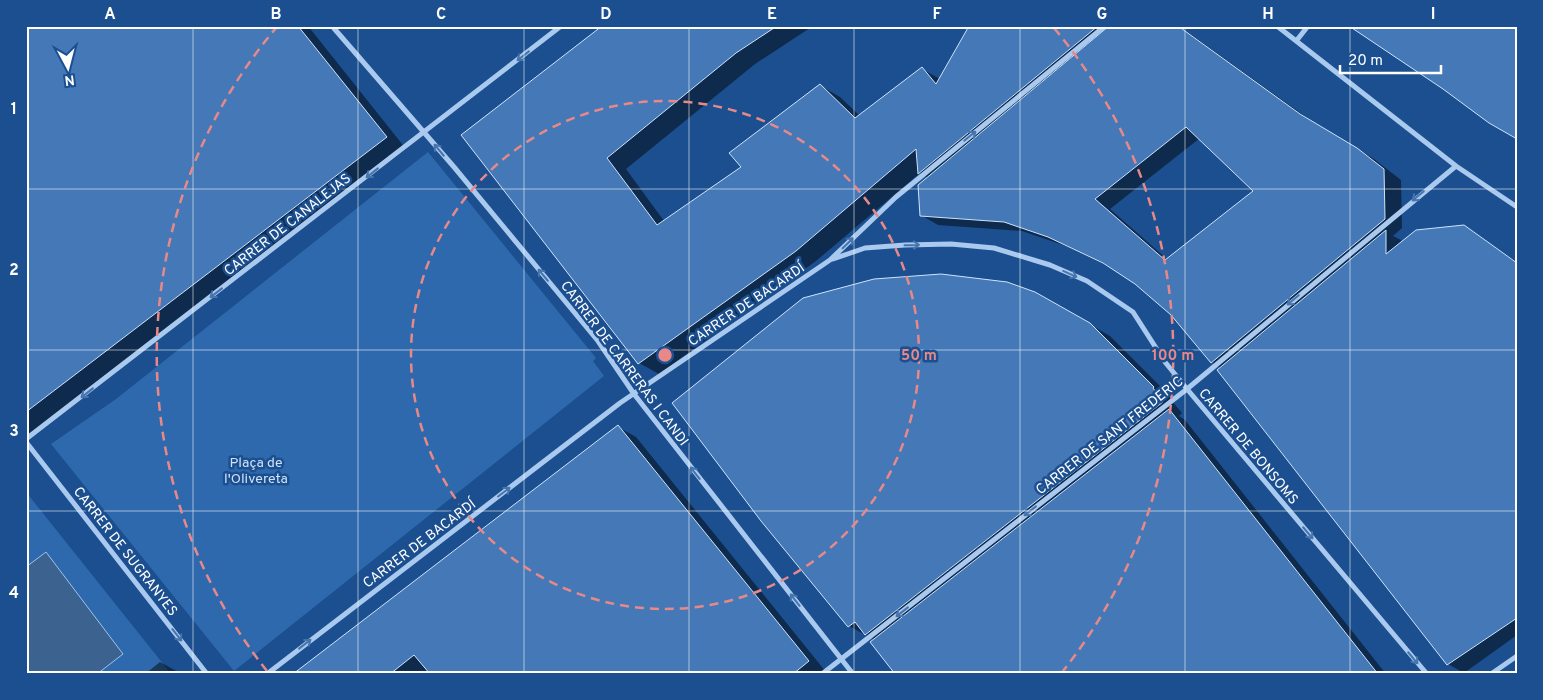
<svg xmlns="http://www.w3.org/2000/svg" width="1543" height="700" font-family="Overpass,sans-serif">
	<style>
		.green { fill: #2e69ad }
		.water { fill: #3c6290; stroke: #9cc4f0 }
		.shadow { fill: #0007; fill-rule: evenodd }
		.building { fill: #4478b7; stroke: #cfe3fa; fill-rule: evenodd }
		.lines { fill: none; stroke-linecap: round; stroke-linejoin: round }
		.street { stroke: #a9c9ee; stroke-width: 5 }
		.oneway { stroke: #4674ac }
		.grid { fill: none; stroke: #fff; stroke-width: 1; stroke-opacity: 0.55 }
		.ring { fill: none; stroke: #e88989; stroke-width: 2.5; stroke-dasharray: 9 6 }
		.labels { text-anchor: middle; stroke-width: 5; stroke-linejoin: round; paint-order: stroke }
		.street-label { font-size: 14px; fill: #fff; stroke: #1b4f8f }
		.park-label { font-size: 14px; fill: #cfe3fa; stroke: #1b4f8f }
		.centre { fill: #e88989; stroke: #1b4f8f; stroke-width: 2.5 }
		.ring-label { font-size: 15px; text-anchor: middle; font-weight: bold; fill: #e88989; stroke: #1b4f8f; stroke-width: 5; stroke-linejoin: round; paint-order: stroke }
		.neatline { fill: none; stroke: #fff; stroke-width: 2 }
		.grid-label { font-size: 16px; text-anchor: middle; font-weight: bold; fill: #fff }
	</style>
	<rect width="100%" height="100%" fill="#1b4f8f"/>
	<path class="green" d="M428,152L596,358L593,361L604,376L234,671L51,444L116,399Z
		M26,492L160,660L171,674H26Z"/>
	<path class="water" d="M46,552L123,654L97,674H26V567Z"/>
	<path class="shadow" d="M34,26H308L406,149L46,423L26,436V33Z
		M606,26H813L755,64L626,169L664,221L743,168L821,86L840,97L860,116L922,69L940,79L970,26H1100L1109,31L1176,26L1193,36L1317,125L1374,159L1401,180L1402,228L1393,236L1401,240V243L1463,227L1517,262V635L1464,673L1448,664L1226,382L1227,381L1221,368L1212,362L1172,315L1136,283L1115,269L1066,246L1022,231L938,225L921,215L928,178L920,173L816,261L659,374L639,363L463,135ZM1200,138L1255,192L1168,260L1110,209Z
		M1034,293L1110,336L1172,398L1171,400L1182,413L1179,416L1185,420L1386,674H897L875,640L849,626Z
		M618,427L636,437L826,672L296,674Z
		M160,662L178,672L180,674H145Z"/>
	<path class="building" d="M26,26H298L387,137L26,412Z
		M602,26H777L736,53L607,158L657,225L741,167L729,153L820,84L855,118L922,67L936,84L969,26H1098L918,174L916,149L796,251L638,364L461,135Z
		M1109,26H1178L1300,114L1357,148L1384,169L1385,219L1211,363L1171,315L1135,284L1103,263L1048,237L1004,222L920,216L918,185ZM1186,127L1253,191L1165,260L1095,199Z
		M1349,26H1517V139L1489,123L1443,89Z
		M1464,225L1517,263V618L1447,665L1217,370L1386,230V254L1416,230Z
		M941,274L1007,282L1035,292L1090,323L1154,387L1153,388L1163,402L865,635L855,622L848,627L761,521L672,403L803,298L874,279Z
		M1169,409L1378,674H895L870,642Z
		M618,425L809,661L793,674H430L414,655L390,674H293Z"/>
	<g class="lines">
		<path class="street" d="M332,26L454,167L598,341L634,394L853,674
			M1277,26L1456,166L1517,207
			M1297,40L1308,26
			M833,259L865,248L905,245L951,244L994,248L1050,265L1087,281L1133,312L1165,362L1187,389L1427,674
			M26,439L561,26
			M26,442L207,674
			M267,674L620,403L830,260L896,197L1105,26
			M822,674L1187,389L1456,166
			M1491,674L1517,656"/>
	</g>
	<defs><path id="oneway-shaft" d="M-6 0H5M1.5-3L5.5 0L1.5 3" fill="none" stroke-width="1.6" stroke-linecap="round" stroke-linejoin="round" transform="scale(1.25)"/></defs>
	<g class="oneway">
		<use href="#oneway-shaft" transform="translate(523 56) rotate(142)"/>
		<use href="#oneway-shaft" transform="translate(970 136) rotate(-39)"/>
		<use href="#oneway-shaft" transform="translate(439 150) rotate(-130)"/>
		<use href="#oneway-shaft" transform="translate(372 173) rotate(142)"/>
		<use href="#oneway-shaft" transform="translate(1418 196) rotate(140)"/>
		<use href="#oneway-shaft" transform="translate(848 243) rotate(-44)"/>
		<use href="#oneway-shaft" transform="translate(912 245) rotate(-1)"/>
		<use href="#oneway-shaft" transform="translate(1070 274) rotate(24)"/>
		<use href="#oneway-shaft" transform="translate(543 275) rotate(-130)"/>
		<use href="#oneway-shaft" transform="translate(216 293) rotate(142)"/>
		<use href="#oneway-shaft" transform="translate(1293 300) rotate(140)"/>
		<use href="#oneway-shaft" transform="translate(87 393) rotate(142)"/>
		<use href="#oneway-shaft" transform="translate(695 473) rotate(-128)"/>
		<use href="#oneway-shaft" transform="translate(504 492) rotate(-37)"/>
		<use href="#oneway-shaft" transform="translate(1030 511) rotate(142)"/>
		<use href="#oneway-shaft" transform="translate(1308 533) rotate(50)"/>
		<use href="#oneway-shaft" transform="translate(795 600) rotate(-128)"/>
		<use href="#oneway-shaft" transform="translate(902 612) rotate(142)"/>
		<use href="#oneway-shaft" transform="translate(177 635) rotate(52)"/>
		<use href="#oneway-shaft" transform="translate(305 644) rotate(-38)"/>
		<use href="#oneway-shaft" transform="translate(1413 658) rotate(50)"/>
	</g>
	<path class="grid" d="M193,26V674M358,26V674M524,26V674M689,26V674M854,26V674M1020,26V674M1185,26V674M1350,26V674M26,189H1517M26,350H1517M26,511H1517"/>
	<g class="ring">
		<circle cx="665" cy="355" r="254"/>
		<path d="M267 671A508 508 0 0 1 276 28M1054 28A508 508 0 0 1 1063 671"/>
	</g>
	<g class="labels">
		<g class="street-label">
			<text transform="translate(287 224) rotate(-38)" y="5">CARRER DE CANALEJAS</text>
			<text transform="translate(746 304) rotate(-34)" y="5">CARRER DE BACARDÍ</text>
			<text transform="translate(625 363) rotate(53)" y="5">CARRER DE CARRERAS I CANDI</text>
			<text transform="translate(1109 435) rotate(-38)" y="5">CARRER DE SANT FREDERIC</text>
			<text transform="translate(1249 446) rotate(50)" y="5">CARRER DE BONSOMS</text>
			<text transform="translate(419 543) rotate(-37)" y="5">CARRER DE BACARDÍ</text>
			<text transform="translate(126 551) rotate(52)" y="5">CARRER DE SUGRANYES</text>
		</g>
		<g class="park-label">
			<text x="256" y="467">Plaça de<tspan x="256" dy="16">l'Olivereta</tspan></text>
		</g>
	</g>
	<circle cx="665" cy="355" r="8" class="centre"/>
	<g class="ring-label">
		<text x="919" y="360">50 m</text>
		<text x="1173" y="360">100 m</text>
	</g>
	<rect width="1543" height="700" fill="none" stroke="#1b4f8f" stroke-width="55"/>
	<g transform="translate(68 68) rotate(173)" stroke="#1b4f8f" stroke-width="4" paint-order="stroke">
	<path d="M0-4L9 19L0 12L-9 19Z" fill="#ffffff"/>
	<text y="-8" font-size="14" font-weight="bold" text-anchor="middle" fill="#ffffff">N</text>
	</g>
	<path d="M1340 65v8h101v-8" fill="none" stroke="#ffffff" stroke-width="2.5"/>
	<text x="1348" y="65" font-size="15" fill="#ffffff" stroke="#1b4f8f" stroke-width="4" paint-order="stroke">20 m</text>
	<rect x="28" y="28" width="1488" height="644" class="neatline"/>
	<g class="grid-label">
		<text x="110" y="19">A</text>
		<text x="276" y="19">B</text>
		<text x="441" y="19">C</text>
		<text x="606" y="19">D</text>
		<text x="772" y="19">E</text>
		<text x="937" y="19">F</text>
		<text x="1102" y="19">G</text>
		<text x="1268" y="19">H</text>
		<text x="1433" y="19">I</text>
		<text x="14" y="114">1</text>
		<text x="14" y="275">2</text>
		<text x="14" y="436">3</text>
		<text x="14" y="598">4</text>
	</g>
</svg>
